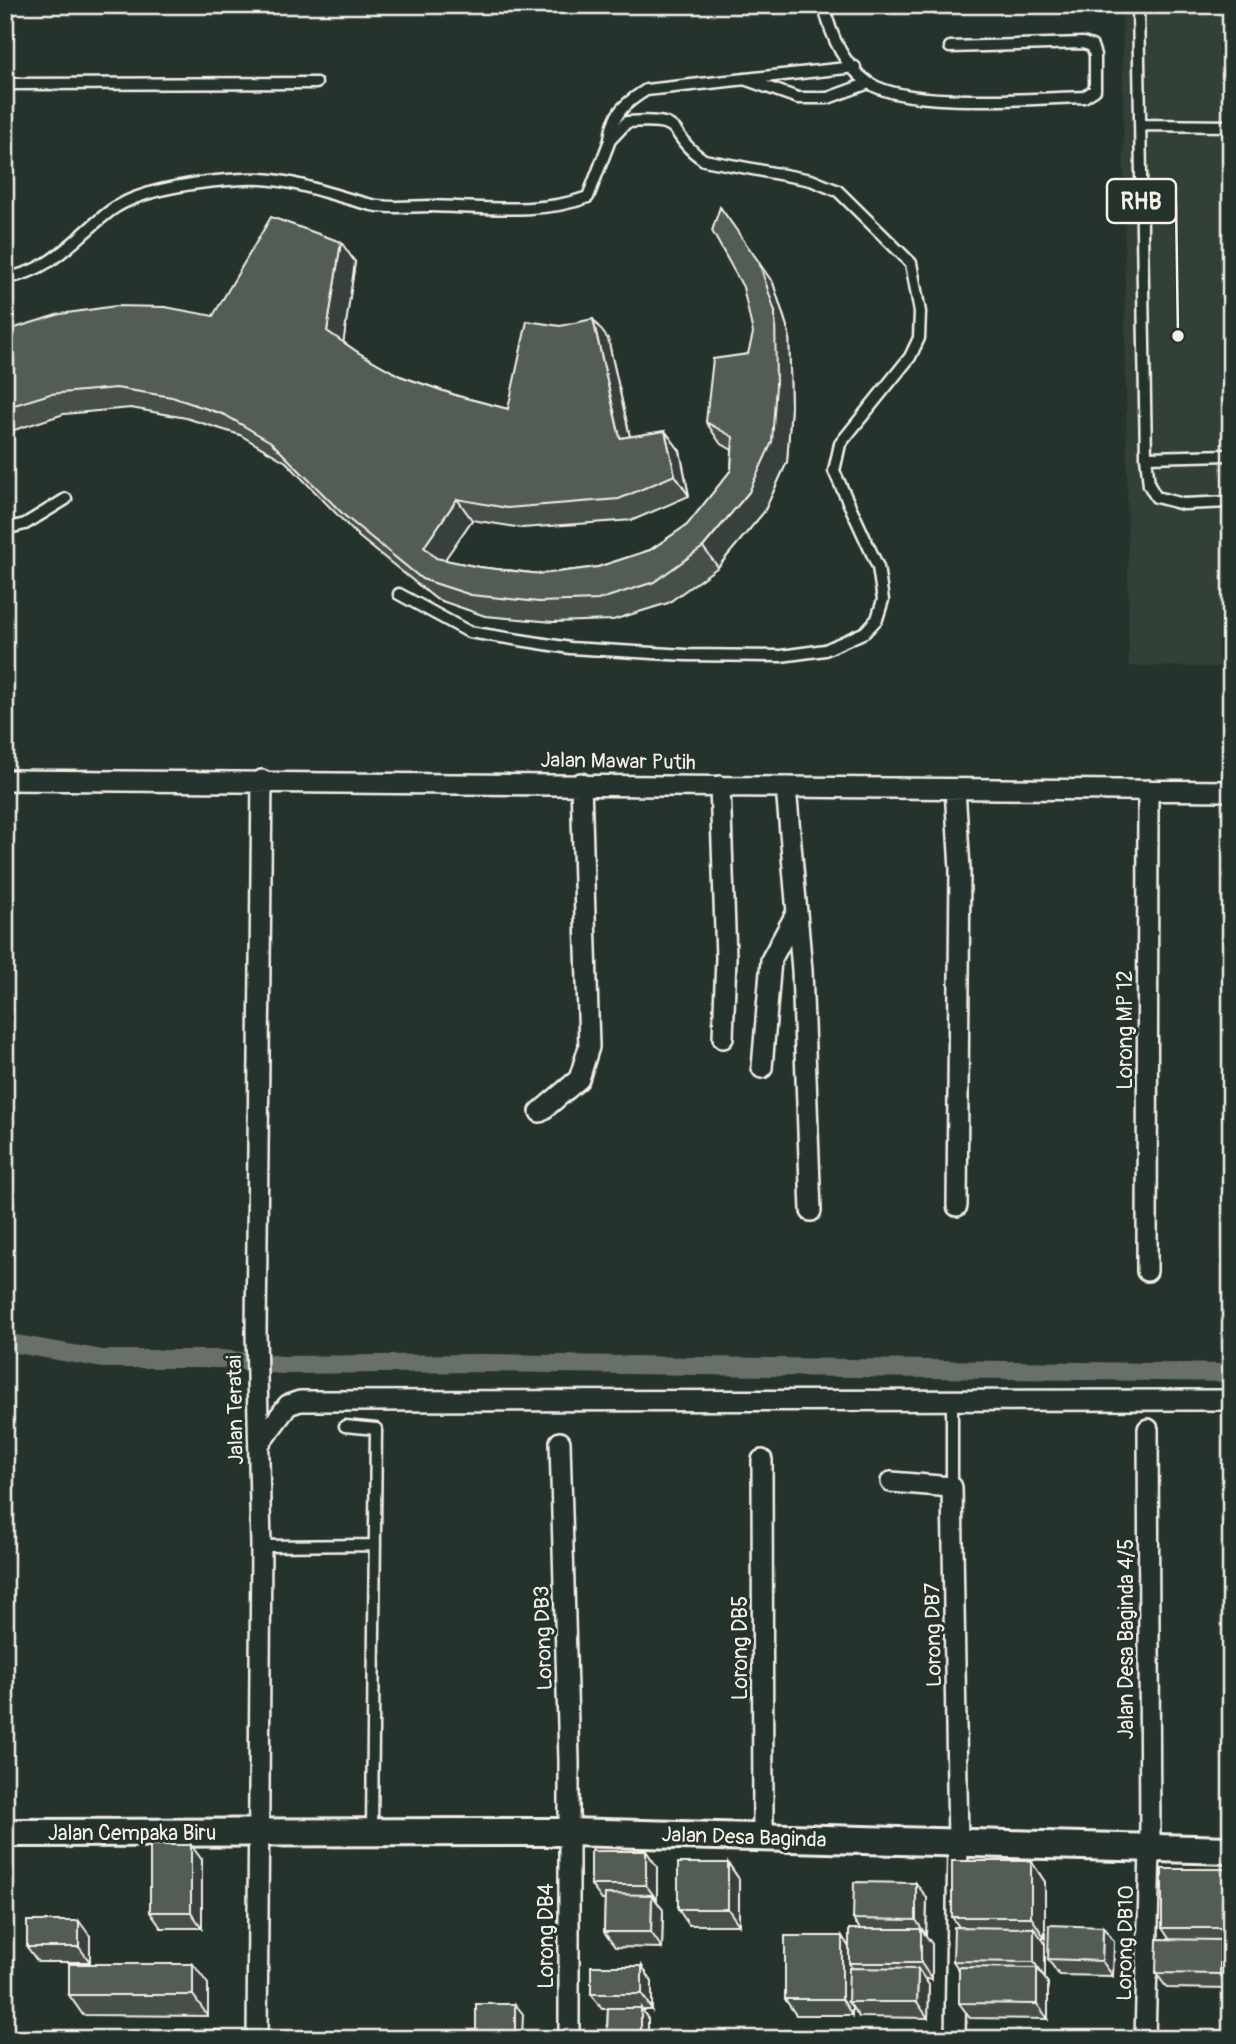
<svg xmlns="http://www.w3.org/2000/svg" width="1236" height="2044" font-family="Pangolin,sans-serif">
	<style>
		.built { fill: #333f39 }
		.lines { fill: none; stroke-linecap: round; stroke-linejoin: round }
		.canal { stroke: #676f68; stroke-width: 18 }
		.lane-casing { stroke: #f4f1e8; stroke-width: 15 }
		.street-casing { stroke: #f4f1e8; stroke-width: 24 }
		.secondary-casing { stroke: #f4f1e8; stroke-width: 32 }
		.lane { stroke: #26332d; stroke-width: 10 }
		.street { stroke: #26332d; stroke-width: 19 }
		.secondary { stroke: #26332d; stroke-width: 26 }
		.wall { fill: #474f49; stroke: #f4f1e8; stroke-width: 2 }
		.shaded-wall { fill: #39403c; stroke: #f4f1e8; stroke-width: 2 }
		.building { fill: #525c55; stroke: #f4f1e8; stroke-width: 2 }
		.labels { text-anchor: middle; stroke-width: 6; stroke-linejoin: round; paint-order: stroke }
		.street-label { font-size: 21px; fill: #f4f1e8; stroke: #26332d }
		.leader { fill: none; stroke: #f4f1e8; stroke-width: 2.5 }
		.callout-dot { fill: #f4f1e8; stroke: #26332d; stroke-width: 2.5 }
		.callout { fill: #26332d; stroke: #f4f1e8; stroke-width: 2.5 }
		.callout-label { font-size: 23px; text-anchor: middle; font-weight: bold; fill: #f4f1e8 }
	</style>
	<rect width="100%" height="100%" fill="#26332d"/>
	<filter id="ink" filterUnits="userSpaceOnUse"><feTurbulence type="fractalNoise" baseFrequency=".0143" numOctaves="2"/><feDisplacementMap in="SourceGraphic" scale="14" xChannelSelector="R" yChannelSelector="G"/><feConvolveMatrix kernelMatrix="1 2 1 2 8 2 1 2 1" color-interpolation-filters="sRGB"/></filter>
	<g filter="url(#ink)">
		<path class="built" d="M1122,5H1231V667L1129,666Z"/>
		<g class="lines">
			<path class="canal" d="M5,1342L103,1359H221L282,1365L481,1363L1231,1373"/>
			<defs>
				<path id="lane" d="M824,5C830,34 843,65 869,83C909,109 1033,98 1084,97L1095,90V55L1092,46L1083,43L950,47
					M1138,5L1146,457L1231,455
					M744,79L798,98H828L869,83
					M5,84L316,83
					M1140,125L1231,126
					M610,139C613,113 624,104 646,90L855,67
					M5,278C51,272 76,237 110,211C141,188 205,181 243,179C289,176 328,195 372,205C390,209 412,206 430,206C480,207 541,215 588,197L610,140L627,122C692,117 664,134 704,160L811,180L838,191L911,263L920,312L919,338L910,357L840,444L834,471L878,567L883,600L877,619L865,632L825,650L781,656L686,655L570,648L469,632L399,594
					M1146,457L1149,485L1156,497L1183,504L1231,502
					M5,529L25,524L66,499
					M345,1426L376,1429L372,1830
					M952,1487V1401
					M261,1546L375,1545"/>
				<path id="street" d="M5,780L1231,791
					M720,786L726,958L723,1038
					M786,787L802,970L811,1211
					M955,789L960,869L957,1206
					M762,1068L771,960L797,912
					M540,1112L579,1079L589,1047L581,783
					M1147,1271L1148,790
					M560,1442L569,1761V2039
					M259,1444L288,1405L300,1401L1231,1400
					M762,1460L763,1837
					M891,1482L952,1487L958,1843L955,2039
					M257,2039L261,1546L256,1333L262,780
					M1145,2039L1150,1849L1148,1429"/>
				<path id="secondary" d="M5,1833L568,1832L1231,1850"/>
			</defs>
			<use href="#lane" class="lane-casing"/>
			<use href="#street" class="street-casing"/>
			<use href="#secondary" class="secondary-casing"/>
			<use href="#lane" class="lane"/>
			<use href="#street" class="street"/>
			<use href="#secondary" class="secondary"/>
		</g>
		<path class="wall" d="M355,262L343,342L359,353L400,376L458,396L508,409L608,339L630,437L665,431L680,451L689,496L633,520L522,528L472,520L444,560L479,567L541,574L598,567L650,550L687,525L731,470L732,450L720,443L706,422L748,354L773,283L789,333L791,406L787,462L764,512L718,567L668,603L613,620L553,622L485,616L436,599L359,537L286,462L240,435L186,418L131,408L64,414L5,433V331L213,316Z
			M646,1851L657,1867L656,1900L663,1910L662,1948L615,1947L604,1932L605,1900H602L591,1885Z
			M202,1860V1928H161L150,1912Z
			M1031,1861L1045,1882V1938H1041L1045,1943V1978H1044L1048,1983V2019L970,2018L959,2003V1970L953,1961L959,1927L952,1917Z
			M728,1863L739,1879V1925H689L678,1909Z
			M1229,1869L1231,1871V1949H1226L1231,1956L1230,1989L1167,1988L1156,1973L1170,1940L1162,1928Z
			M927,1898L926,1935H925L932,1944V1979H925L929,1985L928,2018L859,2017L852,2007V2015H796L785,1999L849,1948L860,1929L853,1919Z
			M1103,1927L1114,1942L1113,1976L1059,1975L1048,1959Z
			M90,1936V1962H38L27,1947Z
			M642,1966L652,1982V2010H642L648,2019V2039H612L607,2032L608,2009H602L591,1994Z
			M208,1984V2016L83,2015L69,1995Z"/>
		<path class="shaded-wall" d="M720,207L773,283L789,333L791,406L787,462L764,512L718,567L703,547L749,492L775,312Z
			M341,242L355,262L342,352L327,331Z
			M593,319L608,339L635,459L620,438Z
			M665,431L680,451L689,496L675,475Z
			M457,499L472,520L439,568L424,547Z
			M191,1845L202,1860V1928L191,1912Z
			M646,1851L657,1867V1900L646,1885Z
			M1031,1861L1045,1882V1938L1031,1917Z
			M728,1863L739,1879V1925L728,1909Z
			M1229,1869L1231,1871V1930L1229,1928Z
			M916,1883L927,1898L926,1935L916,1920Z
			M652,1895L663,1910L662,1948L651,1932Z
			M79,1921L90,1936V1962L79,1947Z
			M1103,1927L1114,1942L1113,1976L1102,1961Z
			M1034,1928L1045,1943V1978L1034,1962Z
			M921,1929L932,1944V1979L921,1963Z
			M842,1936L852,1952L849,1963L852,1968V2002H848L852,2007V2015L842,1999Z
			M1220,1940L1231,1956L1230,1989L1220,1974Z
			M193,1964L208,1984V2016L193,1995Z
			M642,1966L652,1982V2010L642,1994Z
			M1037,1968L1048,1983V2019L1037,2004Z
			M918,1969L929,1985L928,2018L917,2002Z
			M515,2004L523,2014L522,2039L515,2034Z
			M641,2008L648,2019V2039H645L641,2032Z
			M220,2030L227,2039H220Z"/>
		<path class="building" d="M720,207L759,262L775,312L776,385L772,442L749,492L703,547L654,582L598,600L539,602L471,595L422,579L345,516L271,442L225,415L172,397L116,388L50,394L5,408V331L60,314L116,306L165,307L213,316L271,217L341,242L327,331L359,353L400,376L458,396L508,409L527,321L560,326L593,319L620,438L665,431L675,475L619,499L507,508L457,499L424,547L436,558L479,567L541,574L598,567L650,550L687,525L731,470L733,437L706,422L713,359L748,354L753,333L743,287L712,231Z
			M150,1845H191V1912H150Z
			M591,1851H646V1885H591Z
			M952,1861H1031V1917H952Z
			M678,1863H728V1909H678Z
			M1162,1869H1229V1928H1162Z
			M854,1882L916,1883V1920L853,1919Z
			M605,1894L652,1895L651,1932H604Z
			M27,1921H79V1947H27Z
			M1049,1925L1103,1927L1102,1961L1048,1959Z
			M954,1927L1034,1928V1962L953,1961Z
			M849,1929H921V1963H849Z
			M785,1936H842V1999H785Z
			M1157,1939L1220,1940V1974L1156,1973Z
			M69,1964H193V1995H69Z
			M591,1966H642V1994H591Z
			M959,1967L1037,1968V2004L959,2003Z
			M849,1968L918,1969L917,2002H848Z
			M476,2004H515V2034L476,2033Z
			M608,2008H641V2032H607Z
			M162,2030H220V2039H162Z
			M473,2034L534,2035V2039H473Z"/>
	</g>
	<g class="labels">
		<g class="street-label">
			<text transform="translate(618 761) rotate(1)" y="7">Jalan Mawar Putih</text>
			<text transform="translate(1125 1030) rotate(-90)" y="7">Lorong MP 12</text>
			<text transform="translate(235 1410) rotate(-91)" y="7">Jalan Teratai</text>
			<text transform="translate(933 1635) rotate(-91)" y="7">Lorong DB7</text>
			<text transform="translate(543 1638) rotate(-92)" y="7">Lorong DB3</text>
			<text transform="translate(1126 1639) rotate(-90)" y="7">Jalan Desa Baginda 4/5</text>
			<text transform="translate(740 1648) rotate(-90)" y="7">Lorong DB5</text>
			<text x="132" y="1840">Jalan Cempaka Biru</text>
			<text transform="translate(744 1837) rotate(2)" y="7">Jalan Desa Baginda</text>
			<text transform="translate(546 1936) rotate(-90)" y="7">Lorong DB4</text>
			<text transform="translate(1125 1943) rotate(-89)" y="7">Lorong DB10</text>
		</g>
	</g>
	<path class="leader" d="M1178 336L1176 201"/>
	<circle class="callout-dot" cx="1178" cy="336" r="7"/>
	<rect class="callout" x="1107" y="179" width="69" height="44" rx="7"/>
	<g class="callout-label">
		<text x="1141" y="209">RHB</text>
	</g>
	<rect width="1236" height="2044" fill="none" stroke="#26332d" stroke-width="28"/>
	<rect x="14" y="14" width="1208" height="2016" fill="none" stroke="#f4f1e8" stroke-width="2.5" filter="url(#ink)"/>
</svg>
